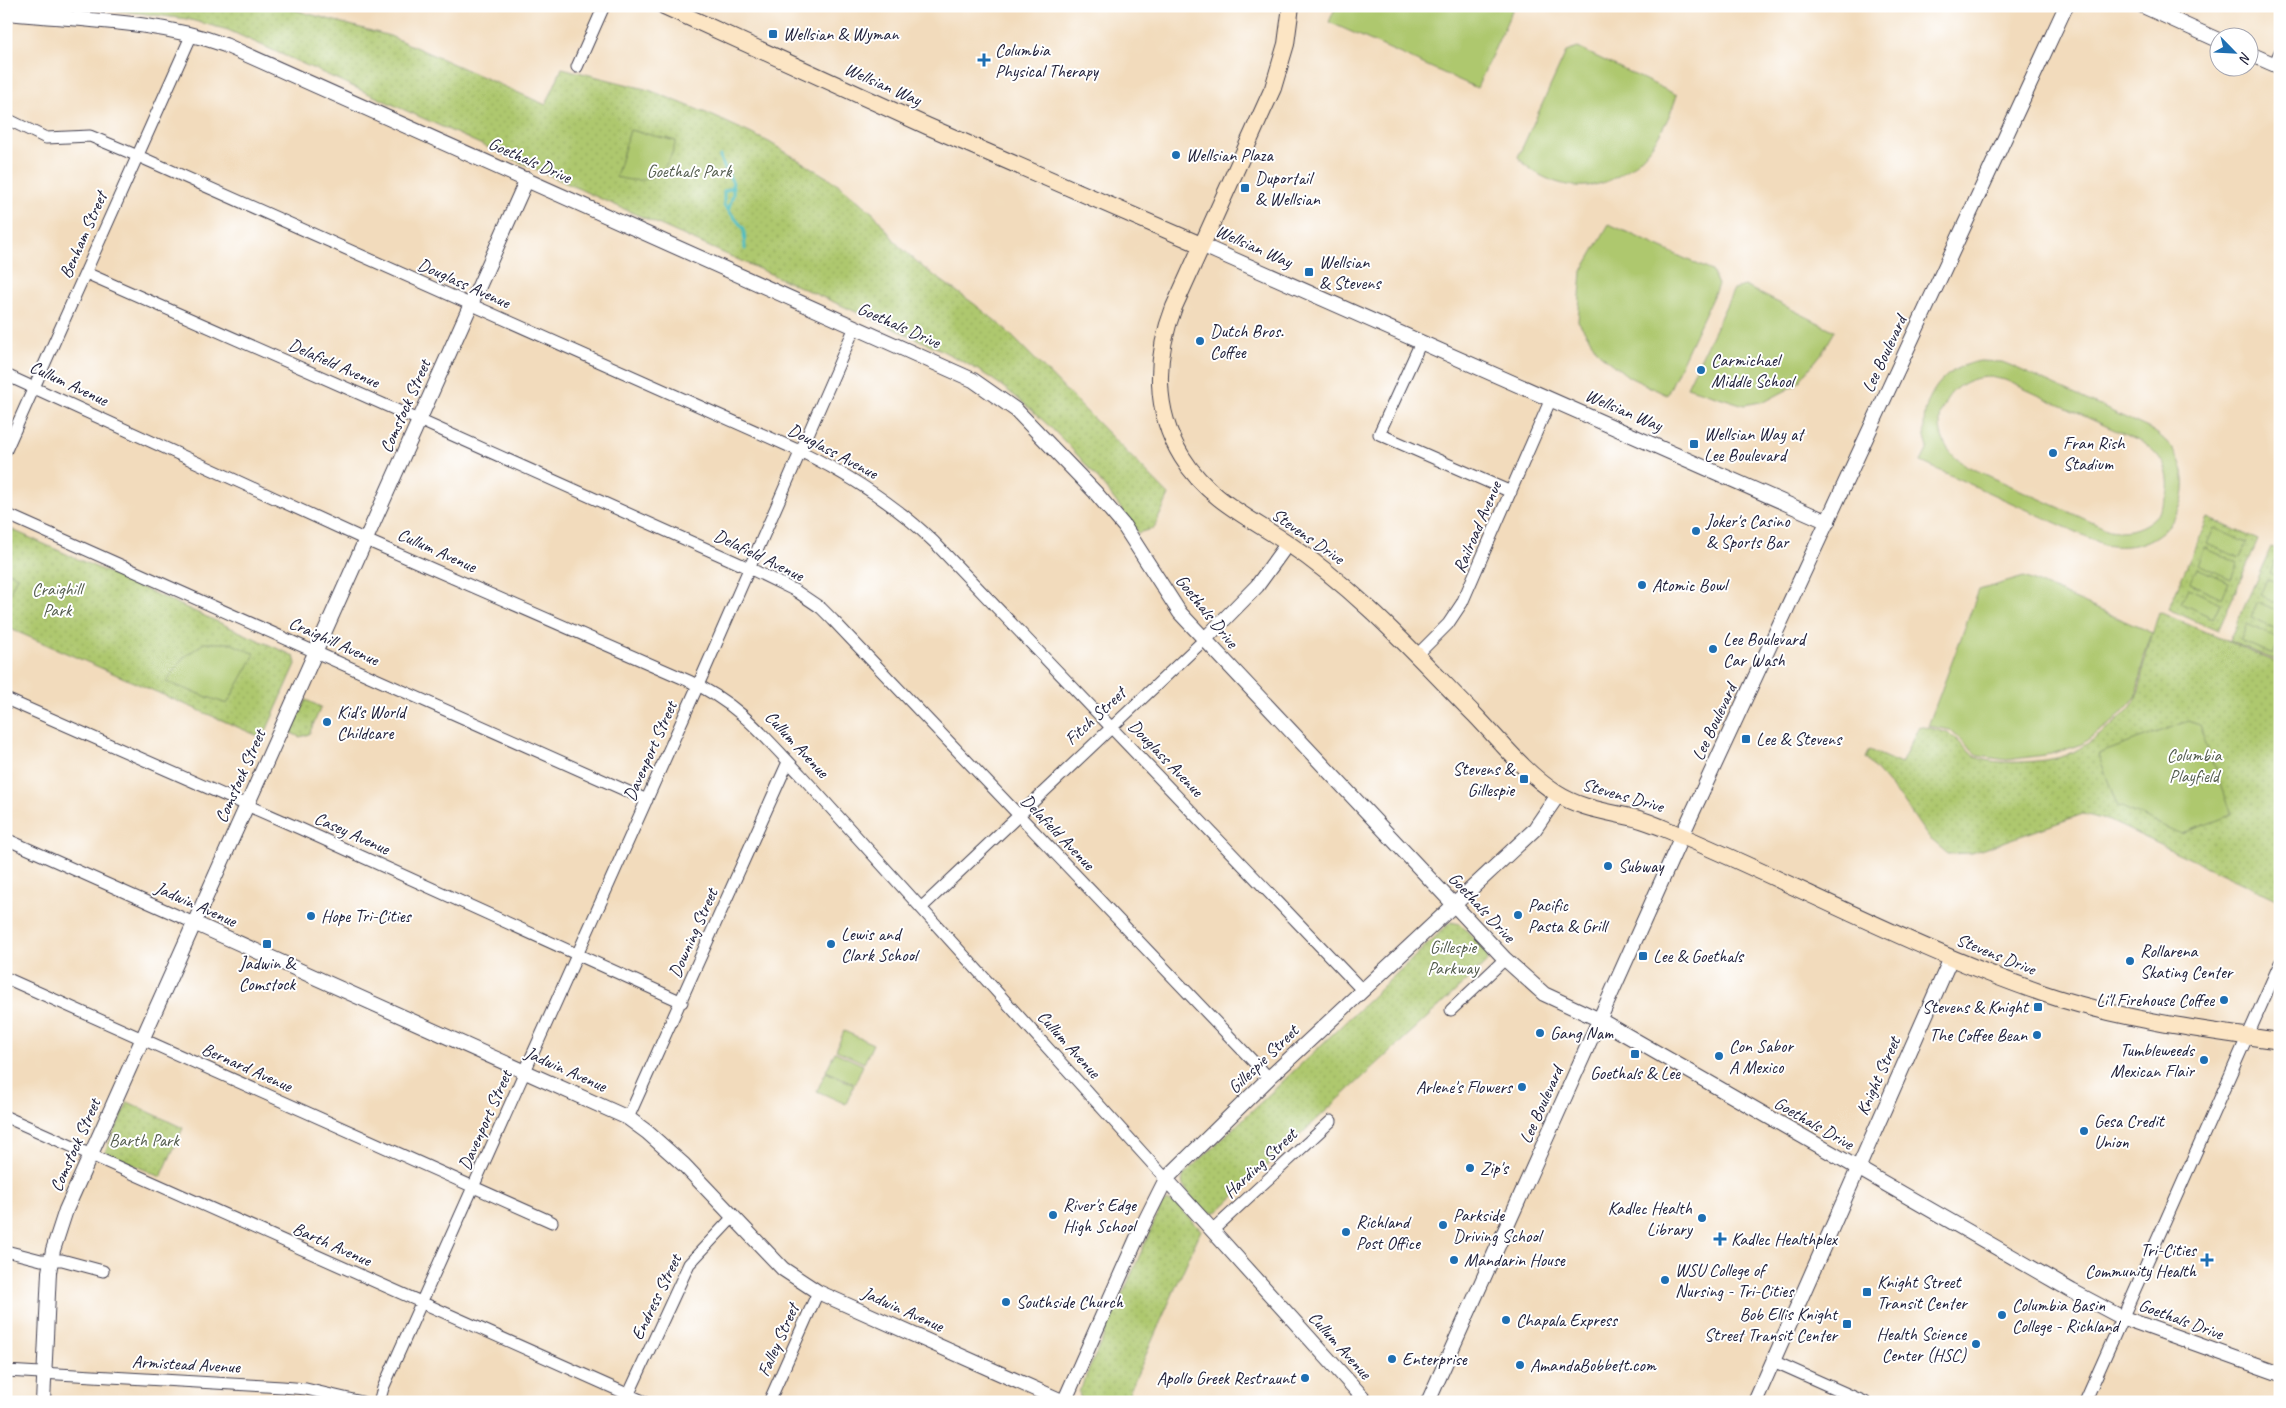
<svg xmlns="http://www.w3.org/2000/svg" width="2286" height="1408" font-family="Caveat,sans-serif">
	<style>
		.grass { fill: url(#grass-dots); stroke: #687554 }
		.garden { fill: #aec86e; stroke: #687554; fill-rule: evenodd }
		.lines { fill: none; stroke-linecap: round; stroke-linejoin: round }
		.stream { stroke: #4ebdc2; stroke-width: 3 }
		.minor-casing { stroke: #413e4e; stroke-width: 13 }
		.tertiary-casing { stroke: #413e4e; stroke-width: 16 }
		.secondary-casing { stroke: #413e4e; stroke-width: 18 }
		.minor { stroke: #fff; stroke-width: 11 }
		.tertiary { stroke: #fff; stroke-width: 14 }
		.secondary { stroke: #fce5c4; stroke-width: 16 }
		.poi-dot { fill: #1f6fb2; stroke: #fff; stroke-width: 2 }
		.labels { text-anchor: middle; stroke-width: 4; stroke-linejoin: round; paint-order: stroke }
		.poi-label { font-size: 18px; fill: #22223b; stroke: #fff; text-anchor: start }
		.street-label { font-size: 18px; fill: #22223b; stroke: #fff }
		.park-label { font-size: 18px; fill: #535c4d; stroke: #fff }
	</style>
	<defs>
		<pattern id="grass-dots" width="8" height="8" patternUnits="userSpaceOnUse" patternTransform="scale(1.25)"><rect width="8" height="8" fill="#aec86e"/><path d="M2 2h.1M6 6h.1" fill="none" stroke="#95ac60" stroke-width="1.8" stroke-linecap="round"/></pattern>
	</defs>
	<rect width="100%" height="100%" fill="#fff"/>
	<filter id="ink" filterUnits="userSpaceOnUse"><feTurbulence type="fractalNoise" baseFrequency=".02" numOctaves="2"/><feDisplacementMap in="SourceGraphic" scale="10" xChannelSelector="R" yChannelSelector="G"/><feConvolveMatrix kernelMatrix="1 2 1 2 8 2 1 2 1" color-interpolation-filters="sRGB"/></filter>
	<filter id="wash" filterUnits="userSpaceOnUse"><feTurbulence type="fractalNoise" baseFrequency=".0096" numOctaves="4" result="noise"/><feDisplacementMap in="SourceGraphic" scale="20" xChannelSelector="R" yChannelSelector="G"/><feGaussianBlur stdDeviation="1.12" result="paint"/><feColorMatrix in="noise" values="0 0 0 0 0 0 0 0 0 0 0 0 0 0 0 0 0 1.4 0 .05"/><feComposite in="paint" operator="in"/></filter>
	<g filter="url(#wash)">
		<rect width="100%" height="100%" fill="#f2dbbc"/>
		<path class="grass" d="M81,6H280L390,36L546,105L562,68L649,90L711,115L769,142L838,184L874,214L898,245L925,269L973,303L1002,326L1169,495L1154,528L1138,533C1103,480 1058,429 1007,390C985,372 960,360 935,347L597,197L228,30L187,19Z
			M2208,518L2258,540L2218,631L2168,609Z
			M6,527L294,656L296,664L263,738L6,627Z
			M2271,547L2280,550V662L2229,641Z
			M2159,612L2280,664V901L2110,821L2083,814L1972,853L1948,854L1928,837L1901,798L1865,758L1869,750L1901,764L1919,726C1928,728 1943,730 1951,735C1961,742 1970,756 1981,759C2001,765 2049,762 2067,755C2086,747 2125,718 2135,701C2141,691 2141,675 2144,664C2148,646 2154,629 2159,612Z
			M306,700L321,707L309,734L300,737L291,733Z
			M1451,922L1460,924L1486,951L1488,956L1486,963L1218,1211C1204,1218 1191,1195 1183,1186L1182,1181L1184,1175Z
			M128,1102L183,1128L161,1177L105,1152Z
			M1167,1201L1177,1204L1201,1230L1125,1402H1091L1080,1397L1079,1392L1162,1205Z"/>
		<path class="garden" d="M1336,6H1514L1477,88L1329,22Z
			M1578,48L1677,95C1661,147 1616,202 1556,182C1541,177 1528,169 1518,157L1566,52Z
			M630,130L676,141C667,174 651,187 616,177Z
			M1609,224L1712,271L1718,285L1667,395L1629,377L1599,353L1578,321L1582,271Z
			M1745,286L1835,331L1822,353L1796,385L1766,401L1744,405L1687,387L1734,289Z
			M1980,361L2002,362L2012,366L2148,428C2216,465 2181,559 2105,545L1921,462L1928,448C1914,407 1938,368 1980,361ZM1990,377L2005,380L2141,442C2192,470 2166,540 2109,530L1967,466C1921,440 1937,377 1990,377Z
			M2214,528L2247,543L2240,558L2207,544Z
			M2205,548L2238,563L2231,579L2198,564Z
			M2277,557L2280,558V577L2270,573Z
			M2197,568L2229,582L2222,598L2190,583Z
			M6,571L17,576L6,601Z
			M2024,577L2152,633L2144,657L2136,697L2114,721L2080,745L2051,754L2007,760L1978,756L1950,730L1928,726L1979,590Z
			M2267,579L2280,585V604L2260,595Z
			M2188,588L2220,603L2213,618L2181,603Z
			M2258,602L2280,612V631L2251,617Z
			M2247,624L2280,639L2273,655L2240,640Z
			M204,643H230L255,654L227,704L166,682L183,658Z
			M2189,721L2199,725L2231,815L2181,834L2117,805L2098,754Z
			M844,1031L873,1044L864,1063L836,1050Z
			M835,1052L863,1065L855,1084L826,1071Z
			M826,1072L854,1085L846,1104L817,1091Z"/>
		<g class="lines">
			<path class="stream" d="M720,156L721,161L733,183L731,188L724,191V205L744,229L745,249
				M728,210L733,195V187"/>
		</g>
	</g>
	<g filter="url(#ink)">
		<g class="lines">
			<defs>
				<path id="minor" d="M2274,65L2280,52
					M577,67L604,6
					M7,119L46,138L90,136L138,156L802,452C851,476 895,504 934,542L1363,991
					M86,273L419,420L749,568L796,591L821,608L833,620L1269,1078
					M1421,342L1379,434L1511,492
					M6,375L366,540L689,681C738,703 764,736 800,774L1166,1179
					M6,450L192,34
					M6,514L647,800
					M1417,655L1448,624L1462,603L1550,401
					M6,699L301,829L682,1002
					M6,839L194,923
					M921,908L1204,640
					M6,978L552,1222
					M1451,1010L1505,959
					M6,1117L645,1402
					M628,1118L788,762
					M1212,1231L1331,1121
					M6,1251L41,1260H62L103,1271
					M1773,1361L1865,1402
					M6,1371L282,1387L306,1389L362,1402
					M626,1400L689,1264L733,1217
					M379,1402L383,1388L703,674L855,327
					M769,1402L818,1292
					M2085,1402L2280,963"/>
				<path id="tertiary" d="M2143,6L2218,40
					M6,13C79,20 156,20 225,45L973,380L1016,410L1095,492L1124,526L1180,613L1505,959L1544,994L1600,1020L2072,1291L2121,1317L2280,1374
					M2248,53L2280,67
					M1201,245L1828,522
					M1204,640L1257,586L1288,543
					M194,923L628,1118L647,1132L684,1165L783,1269L818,1292L1064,1402
					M1166,1179L1367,1402
					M43,1402L49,1272L53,1250L66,1210L527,179
					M1064,1402L1141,1229L1166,1179L1269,1078L1534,830L1558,795
					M1428,1402L1689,820L2066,6
					M1755,1402L1951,958"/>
				<path id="secondary" d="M664,6L927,126L1201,245
					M1291,6L1286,44L1273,88L1174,307C1155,356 1153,410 1182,457C1208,499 1246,516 1286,542C1358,590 1415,654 1475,715C1501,742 1525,773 1556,793C1579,808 1604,811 1630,817C1642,819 1653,824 1663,828C1790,881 1912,948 2042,993C2118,1019 2201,1030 2280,1041"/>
			</defs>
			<use href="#minor" class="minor-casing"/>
			<use href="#tertiary" class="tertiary-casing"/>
			<use href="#secondary" class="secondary-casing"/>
			<use href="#minor" class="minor"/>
			<use href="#tertiary" class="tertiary"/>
			<use href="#secondary" class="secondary"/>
		</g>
	</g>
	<g class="poi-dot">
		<rect x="768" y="29" width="10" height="10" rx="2.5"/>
		<path d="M981.5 52.5h5v5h5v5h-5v5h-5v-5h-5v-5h5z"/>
		<circle cx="1176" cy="155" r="5"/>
		<rect x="1240" y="183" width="10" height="10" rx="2.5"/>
		<rect x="1304" y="267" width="10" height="10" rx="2.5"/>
		<circle cx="1200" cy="341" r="5"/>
		<circle cx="1701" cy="370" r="5"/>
		<rect x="1689" y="439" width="10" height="10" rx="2.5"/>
		<circle cx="2053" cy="453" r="5"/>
		<circle cx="1696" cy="531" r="5"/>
		<circle cx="1642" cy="585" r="5"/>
		<circle cx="1713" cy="649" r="5"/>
		<circle cx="327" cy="722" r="5"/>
		<rect x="1741" y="734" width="10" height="10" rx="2.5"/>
		<rect x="1519" y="774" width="10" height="10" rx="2.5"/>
		<circle cx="1608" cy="866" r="5"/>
		<circle cx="1518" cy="915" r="5"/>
		<circle cx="311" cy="916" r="5"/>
		<rect x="262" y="939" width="10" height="10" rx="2.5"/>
		<circle cx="831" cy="944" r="5"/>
		<rect x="1638" y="951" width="10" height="10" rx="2.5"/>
		<circle cx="2130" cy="961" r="5"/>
		<circle cx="2224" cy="1000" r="5"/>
		<rect x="2033" y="1002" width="10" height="10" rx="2.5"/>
		<circle cx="1540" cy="1033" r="5"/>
		<circle cx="2037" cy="1035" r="5"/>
		<rect x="1630" y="1049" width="10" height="10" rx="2.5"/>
		<circle cx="1719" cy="1056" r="5"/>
		<circle cx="2204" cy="1060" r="5"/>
		<circle cx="1522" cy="1087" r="5"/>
		<circle cx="2084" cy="1131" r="5"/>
		<circle cx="1470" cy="1168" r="5"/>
		<circle cx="1053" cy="1215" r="5"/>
		<circle cx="1702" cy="1218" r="5"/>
		<circle cx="1443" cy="1225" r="5"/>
		<circle cx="1346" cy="1232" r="5"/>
		<path d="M1717.5 1231.5h5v5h5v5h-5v5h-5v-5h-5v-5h5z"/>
		<circle cx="1454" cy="1260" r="5"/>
		<path d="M2204.5 1252.5h5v5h5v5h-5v5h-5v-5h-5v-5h5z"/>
		<circle cx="1665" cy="1280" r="5"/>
		<rect x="1862" y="1287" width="10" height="10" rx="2.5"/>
		<circle cx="1006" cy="1302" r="5"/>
		<circle cx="2002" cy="1315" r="5"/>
		<circle cx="1506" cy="1320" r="5"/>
		<rect x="1842" y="1319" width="10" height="10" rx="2.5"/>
		<circle cx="1976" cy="1344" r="5"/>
		<circle cx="1392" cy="1359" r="5"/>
		<circle cx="1520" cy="1365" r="5"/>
		<circle cx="1305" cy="1378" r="5"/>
	</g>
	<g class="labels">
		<g class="poi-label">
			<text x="783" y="40">Wellsian &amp; Wyman</text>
			<text x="995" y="56">Columbia<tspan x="995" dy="21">Physical Therapy</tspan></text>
			<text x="1186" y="161">Wellsian Plaza</text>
			<text x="1255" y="184">Duportail<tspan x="1255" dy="21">&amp; Wellsian</tspan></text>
			<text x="1319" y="268">Wellsian<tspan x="1319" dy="21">&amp; Stevens</tspan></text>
			<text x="1210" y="337">Dutch Bros.<tspan x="1210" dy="21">Coffee</tspan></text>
			<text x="1711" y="366">Carmichael<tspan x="1711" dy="21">Middle School</tspan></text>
			<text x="1704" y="440">Wellsian Way at<tspan x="1704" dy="21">Lee Boulevard</tspan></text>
			<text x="2063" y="449">Fran Rish<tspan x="2063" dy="21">Stadium</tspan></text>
			<text x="1706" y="527">Joker's Casino<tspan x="1706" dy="21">&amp; Sports Bar</tspan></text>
			<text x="1652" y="591">Atomic Bowl</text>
			<text x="1723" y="645">Lee Boulevard<tspan x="1723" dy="21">Car Wash</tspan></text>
			<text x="337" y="718">Kid's World<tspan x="337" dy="21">Childcare</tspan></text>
			<text x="1756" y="745">Lee &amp; Stevens</text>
			<text x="1514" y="775" text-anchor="end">Stevens &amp;<tspan x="1514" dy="21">Gillespie</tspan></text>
			<text x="1618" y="872">Subway</text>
			<text x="1528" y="911">Pacific<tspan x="1528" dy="21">Pasta &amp; Grill</tspan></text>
			<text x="321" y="922">Hope Tri-Cities</text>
			<text x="841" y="940">Lewis and<tspan x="841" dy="21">Clark School</tspan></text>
			<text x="2140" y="957">Rollarena<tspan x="2140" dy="21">Skating Center</tspan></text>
			<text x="1653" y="962">Lee &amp; Goethals</text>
			<text x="267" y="969" text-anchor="middle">Jadwin &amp;<tspan x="267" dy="21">Comstock</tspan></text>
			<text x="2214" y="1006" text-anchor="end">Li'l Firehouse Coffee</text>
			<text x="2028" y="1013" text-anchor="end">Stevens &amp; Knight</text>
			<text x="1550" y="1039">Gang Nam</text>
			<text x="2027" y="1041" text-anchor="end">The Coffee Bean</text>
			<text x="1729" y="1052">Con Sabor<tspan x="1729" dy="21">A Mexico</tspan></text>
			<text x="2194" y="1056" text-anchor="end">Tumbleweeds<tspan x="2194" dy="21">Mexican Flair</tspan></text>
			<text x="1635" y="1079" text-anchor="middle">Goethals &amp; Lee</text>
			<text x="1512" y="1093" text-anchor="end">Arlene's Flowers</text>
			<text x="2094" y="1127">Gesa Credit<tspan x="2094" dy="21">Union</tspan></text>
			<text x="1480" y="1174">Zip's</text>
			<text x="1063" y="1211">River's Edge<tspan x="1063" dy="21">High School</tspan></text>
			<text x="1692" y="1214" text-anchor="end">Kadlec Health<tspan x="1692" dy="21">Library</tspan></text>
			<text x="1453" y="1221">Parkside<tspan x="1453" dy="21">Driving School</tspan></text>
			<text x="1356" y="1228">Richland<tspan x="1356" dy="21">Post Office</tspan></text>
			<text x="1731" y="1245">Kadlec Healthplex</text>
			<text x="2196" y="1256" text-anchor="end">Tri-Cities<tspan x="2196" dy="21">Community Health</tspan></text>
			<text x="1464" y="1266">Mandarin House</text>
			<text x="1675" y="1276">WSU College of<tspan x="1675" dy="21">Nursing - Tri-Cities</tspan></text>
			<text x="1877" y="1288">Knight Street<tspan x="1877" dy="21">Transit Center</tspan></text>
			<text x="1016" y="1308">Southside Church</text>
			<text x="2012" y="1311">Columbia Basin<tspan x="2012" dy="21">College - Richland</tspan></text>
			<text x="1837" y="1320" text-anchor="end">Bob Ellis Knight<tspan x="1837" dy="21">Street Transit Center</tspan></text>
			<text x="1516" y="1326">Chapala Express</text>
			<text x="1966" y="1340" text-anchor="end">Health Science<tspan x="1966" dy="21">Center (HSC)</tspan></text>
			<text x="1402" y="1365">Enterprise</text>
			<text x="1530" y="1371">AmandaBobbett.com</text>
			<text x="1295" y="1384" text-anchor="end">Apollo Greek Restraunt</text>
		</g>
		<g class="street-label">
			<text transform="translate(883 84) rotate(24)" y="6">Wellsian Way</text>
			<text transform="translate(530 160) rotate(24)" y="6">Goethals Drive</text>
			<text transform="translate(83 235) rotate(-66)" y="6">Benham Street</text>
			<text transform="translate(1254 246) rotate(24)" y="6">Wellsian Way</text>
			<text transform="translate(464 283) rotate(24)" y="6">Douglass Avenue</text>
			<text transform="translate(899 325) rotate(24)" y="6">Goethals Drive</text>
			<text transform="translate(1884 354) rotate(-65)" y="6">Lee Boulevard</text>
			<text transform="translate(334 363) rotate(24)" y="6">Delafield Avenue</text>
			<text transform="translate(69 383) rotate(25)" y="6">Cullum Avenue</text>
			<text transform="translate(405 406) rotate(-66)" y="6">Comstock Street</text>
			<text transform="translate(1624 410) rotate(23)" y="6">Wellsian Way</text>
			<text transform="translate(833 451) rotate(28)" y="6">Douglass Avenue</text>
			<text transform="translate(1477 527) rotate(-67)" y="6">Railroad Avenue</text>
			<text transform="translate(1308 536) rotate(35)" y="6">Stevens Drive</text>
			<text transform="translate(437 550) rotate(24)" y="6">Cullum Avenue</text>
			<text transform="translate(759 555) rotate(26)" y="6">Delafield Avenue</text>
			<text transform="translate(1207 611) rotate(51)" y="6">Goethals Drive</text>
			<text transform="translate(334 641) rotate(24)" y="6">Craighill Avenue</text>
			<text transform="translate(1095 716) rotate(-43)" y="6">Fitch Street</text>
			<text transform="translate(1714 722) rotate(-65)" y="6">Lee Boulevard</text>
			<text transform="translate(797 744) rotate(47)" y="6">Cullum Avenue</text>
			<text transform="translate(650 751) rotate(-66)" y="6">Davenport Street</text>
			<text transform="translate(1166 758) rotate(46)" y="6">Douglass Avenue</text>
			<text transform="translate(240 776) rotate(-66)" y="6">Comstock Street</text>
			<text transform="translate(1623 795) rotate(16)" y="6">Stevens Drive</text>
			<text transform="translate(1058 832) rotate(46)" y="6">Delafield Avenue</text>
			<text transform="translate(352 833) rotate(24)" y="6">Casey Avenue</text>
			<text transform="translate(196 904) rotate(24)" y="6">Jadwin Avenue</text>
			<text transform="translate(1482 907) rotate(47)" y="6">Goethals Drive</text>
			<text transform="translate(693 933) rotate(-66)" y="6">Downing Street</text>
			<text transform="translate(1996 954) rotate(22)" y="6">Stevens Drive</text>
			<text transform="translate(1069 1044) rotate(48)" y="6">Cullum Avenue</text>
			<text transform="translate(1263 1059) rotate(-44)" y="6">Gillespie Street</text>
			<text transform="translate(247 1067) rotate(24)" y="6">Bernard Avenue</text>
			<text transform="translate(566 1069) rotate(24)" y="6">Jadwin Avenue</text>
			<text transform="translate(1878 1076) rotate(-66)" y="6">Knight Street</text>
			<text transform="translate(1541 1105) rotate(-66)" y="6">Lee Boulevard</text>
			<text transform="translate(485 1120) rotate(-66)" y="6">Davenport Street</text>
			<text transform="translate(1814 1123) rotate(30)" y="6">Goethals Drive</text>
			<text transform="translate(75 1145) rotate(-66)" y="6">Comstock Street</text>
			<text transform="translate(1260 1163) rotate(-43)" y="6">Harding Street</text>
			<text transform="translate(332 1244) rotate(24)" y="6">Barth Avenue</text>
			<text transform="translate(656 1297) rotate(-64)" y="6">Endress Street</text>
			<text transform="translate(903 1309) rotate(24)" y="6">Jadwin Avenue</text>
			<text transform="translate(2181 1319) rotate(20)" y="6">Goethals Drive</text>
			<text transform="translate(778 1340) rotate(-66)" y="6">Falley Street</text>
			<text transform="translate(1340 1345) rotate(48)" y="6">Cullum Avenue</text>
			<text transform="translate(186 1364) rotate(3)" y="6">Armistead Avenue</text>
		</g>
		<g class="park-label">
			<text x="689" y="177">Goethals Park</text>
			<text x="57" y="595">Craighill<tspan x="57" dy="21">Park</tspan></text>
			<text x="2194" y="761">Columbia<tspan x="2194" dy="21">Playfield</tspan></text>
			<text x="1453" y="953">Gillespie<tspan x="1453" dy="21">Parkway</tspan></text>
			<text x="144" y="1146">Barth Park</text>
		</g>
	</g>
	<rect width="2286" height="1408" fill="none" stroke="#fff" stroke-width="25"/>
	<g transform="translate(2234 52) rotate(114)"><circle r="24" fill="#ffffff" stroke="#a7a7b1"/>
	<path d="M0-4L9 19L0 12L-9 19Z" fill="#1f6fb2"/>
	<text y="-8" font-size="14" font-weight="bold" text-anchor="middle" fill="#22223b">N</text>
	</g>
</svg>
